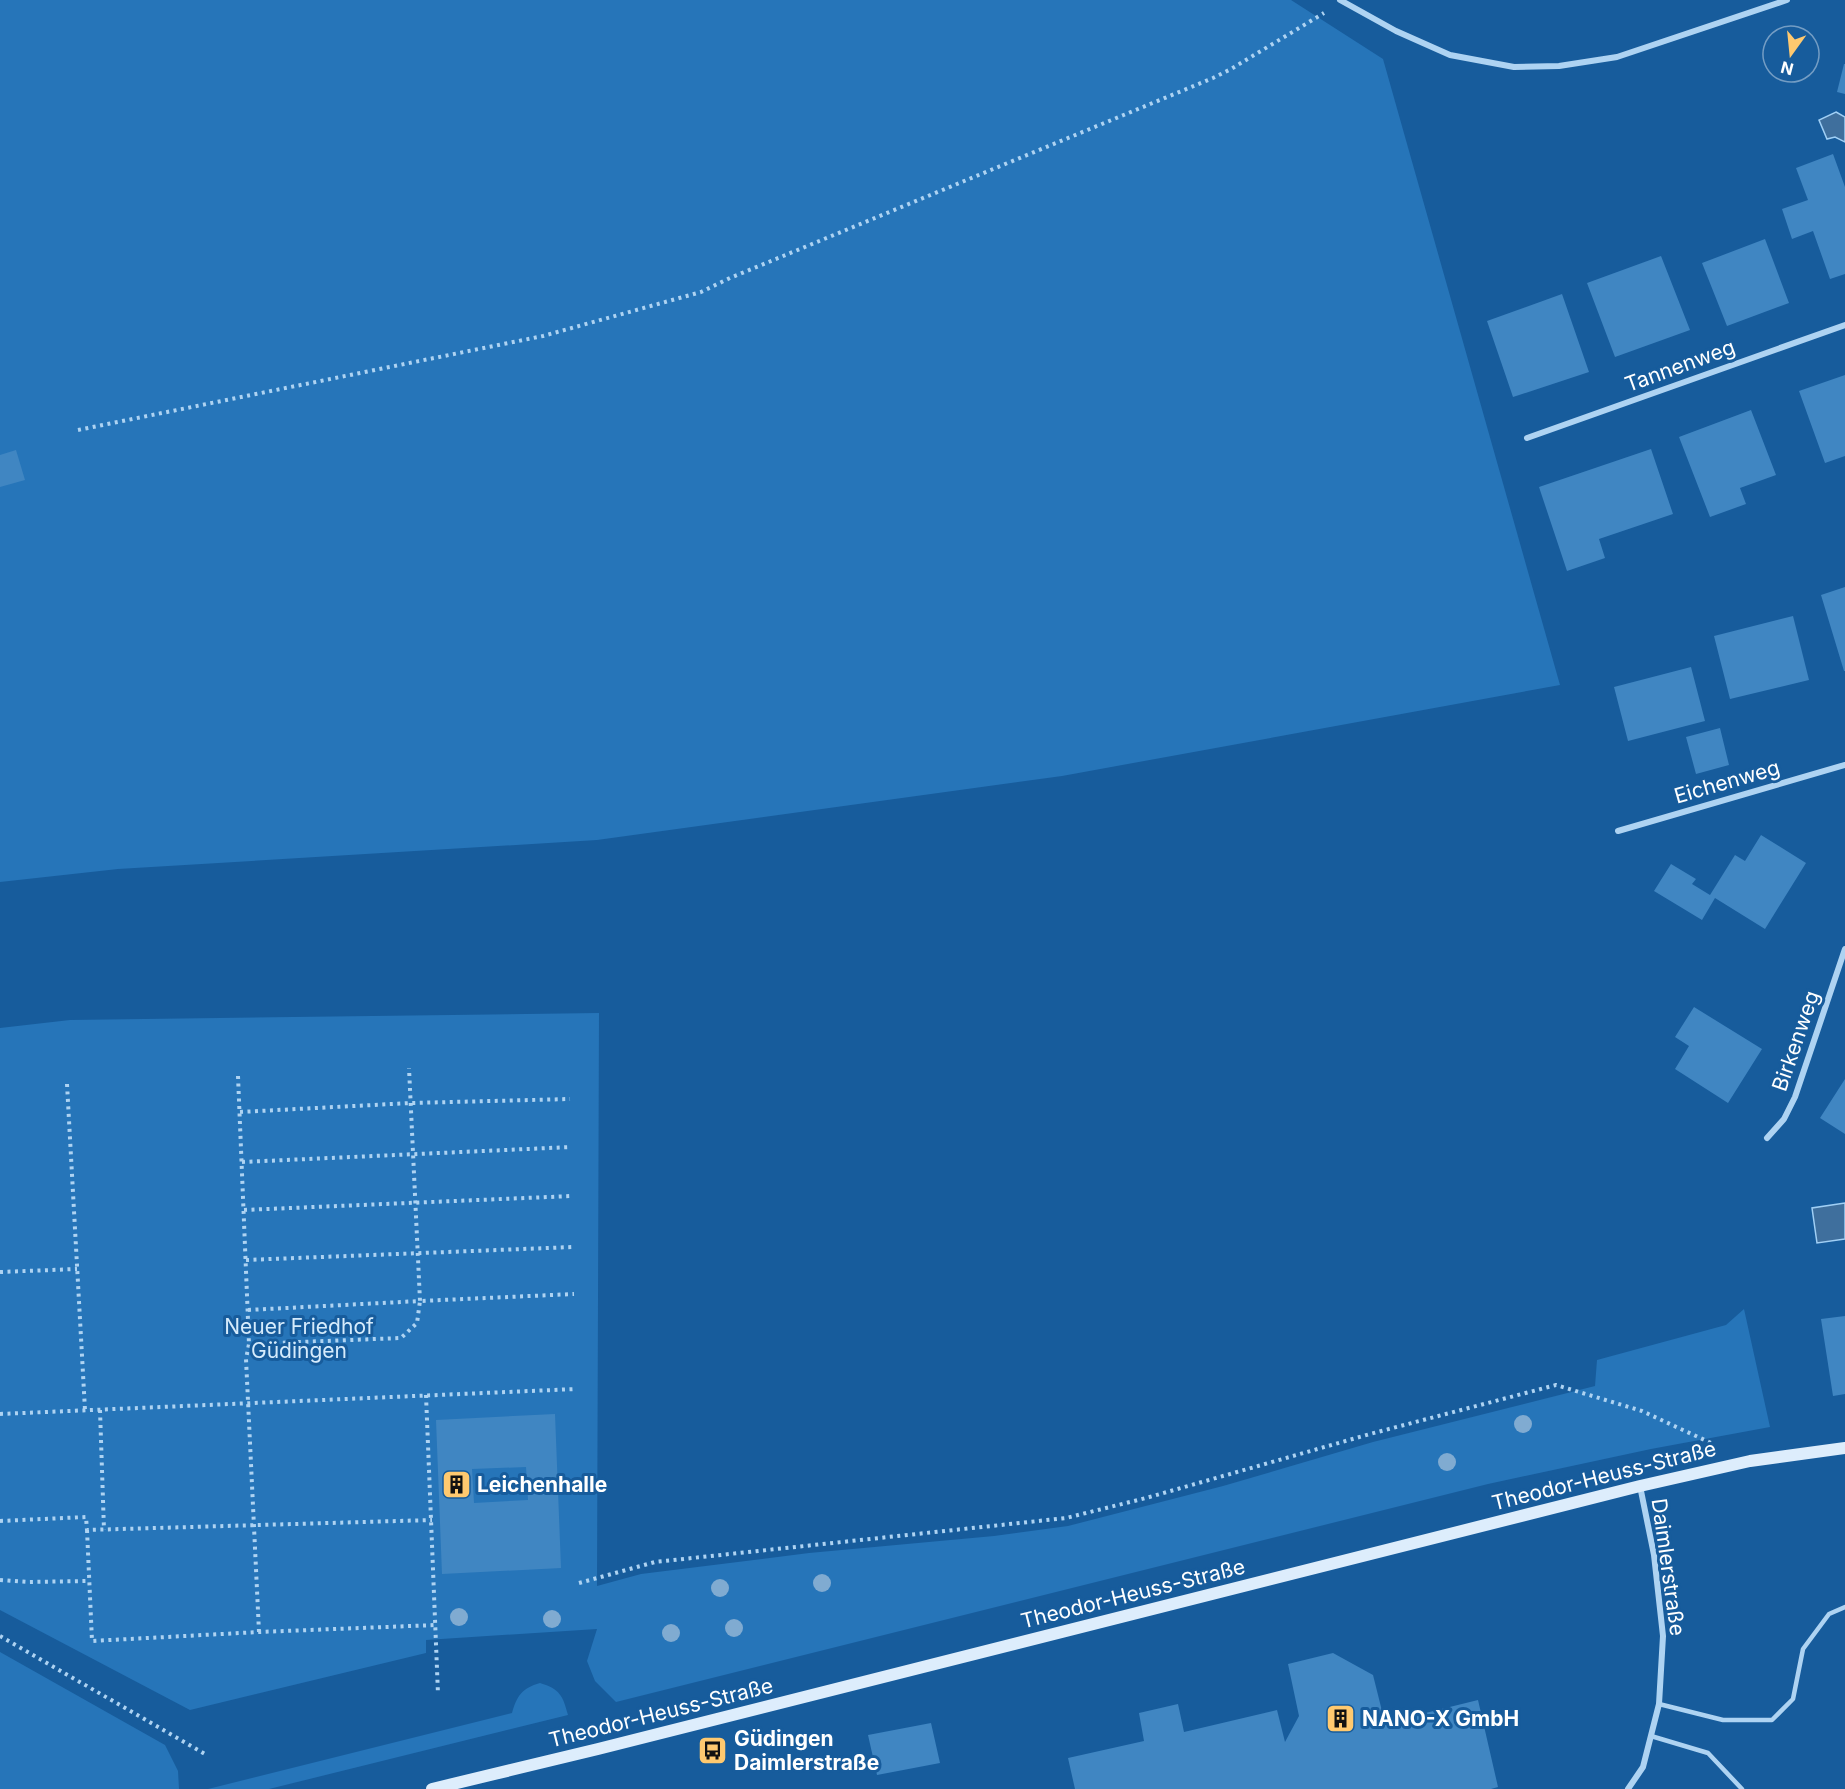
<svg xmlns="http://www.w3.org/2000/svg" width="1845" height="1789" font-family="Inter,sans-serif">
	<style>
		.green { fill: #2675b9 }
		.water { fill: #3f6f9d; stroke: #a0cff5; stroke-width: 1.5 }
		.building { fill: #4086c2; fill-rule: evenodd }
		.lines { fill: none; stroke-linecap: round; stroke-linejoin: round }
		.path { stroke: #aed3f2; stroke-width: 4; stroke-dasharray: 3 4.5; stroke-linecap: butt }
		.lane { stroke: #aed3f2; stroke-width: 4.5 }
		.street { stroke: #aed3f2; stroke-width: 6 }
		.secondary { stroke: #ddedfc; stroke-width: 12 }
		.tree { fill: #80abd1 }
		.labels { text-anchor: middle; stroke-width: 6; stroke-linejoin: round; paint-order: stroke }
		.street-label { font-size: 21px; fill: #fff; stroke: #175c9c }
		.park-label { font-size: 21px; fill: #d5ebfc; stroke: #175c9c }
		.poi-label { font-size: 21px; font-weight: bold; fill: #fff; stroke: #175c9c; text-anchor: start }
	</style>
	<rect width="100%" height="100%" fill="#175c9c"/>
	<path class="green" d="M0,0H1291L1383,59L1560,685L1062,776L597,840L118,869L0,882Z
		M599,1013L597,1586L641,1574L809,1553L994,1536L1068,1526L1223,1486L1373,1442L1595,1386L1597,1360L1726,1325L1744,1309L1770,1427L1651,1449L1488,1484L616,1702L595,1681L587,1661L597,1629L426,1640V1653L190,1710L0,1610V1028L70,1020Z
		M0,1652L165,1745L178,1771L179,1789H0Z
		M540,1683C560,1689 563,1696 568,1715L269,1789H208L512,1713C517,1696 522,1688 540,1683Z"/>
	<path class="water" d="M1836,112L1845,117V142L1835,137L1827,139L1819,120Z
		M1845,1203V1239L1817,1243L1812,1208Z"/>
	<path class="building" d="M1844,64H1845V94L1837,92Z
		M1833,154L1845,187V274L1830,279L1813,231L1792,239L1782,209L1808,200L1796,168Z
		M1765,239L1789,303L1727,326L1702,263Z
		M1661,256L1690,330L1615,357L1587,283Z
		M1562,294L1589,372L1513,397L1487,321Z
		M1845,375V456L1825,463L1799,391Z
		M1751,410L1776,475L1740,488L1746,504L1710,517L1679,437Z
		M1651,449L1673,514L1599,539L1605,558L1567,571L1539,487Z
		M16,450L25,480L0,487V455Z
		M1845,587V671H1844L1821,595Z
		M1793,616L1809,680L1730,699L1714,636Z
		M1691,667L1705,721L1628,741L1614,687Z
		M1720,728L1729,765L1696,774L1686,737Z
		M1761,835L1806,863L1765,929L1715,898L1702,920L1654,891L1671,864L1696,879L1692,884L1710,895L1735,855L1745,861Z
		M1694,1007L1762,1049L1728,1103L1675,1069L1689,1046L1675,1037Z
		M1845,1079V1134L1820,1118Z
		M1845,1316V1394L1833,1396L1821,1319Z
		M555,1414L561,1568L442,1574L436,1420ZM526,1467L528,1500L474,1503L472,1469Z
		M1333,1653L1373,1675L1385,1723L1478,1700L1498,1787L1491,1789H1075L1068,1758L1144,1741L1139,1713L1178,1704L1184,1732L1277,1710L1285,1742L1299,1716L1288,1664Z
		M931,1723L940,1763L877,1775L868,1735Z"/>
	<g class="lines">
		<path class="path" d="M78,430L543,336L701,292L730,278L1213,78L1231,69L1324,13
			M238,1076L249,1344
			M67,1084L85,1410
			M240,1112L411,1103L570,1099
			M242,1162L571,1147
			M244,1210L572,1196
			M246,1260L573,1247
			M0,1272L77,1269
			M248,1310L420,1301L409,1068
			M426,1395L438,1694
			M100,1410L104,1530
			M0,1414L576,1389
			M0,1521L86,1517L87,1530L432,1520
			M87,1530L92,1641L259,1632L436,1625
			M0,1580L28,1582L89,1581
			M579,1583L655,1562L1066,1518L1146,1498L1370,1434L1556,1385L1642,1411L1711,1443
			M259,1632L246,1359L249,1344L401,1338L417,1323L420,1301L574,1294
			M0,1636L205,1754"/>
		<path class="lane" d="M1659,1704L1723,1720H1772L1793,1699L1803,1649L1829,1614L1845,1607
			M1651,1736L1708,1753L1742,1789"/>
		<path class="street" d="M1340,0L1396,31L1450,55L1514,67L1559,66L1617,57L1787,0
			M1527,438L1845,325
			M1618,831L1845,765
			M1767,1138L1784,1119L1795,1097L1845,949
			M1628,1789L1643,1767L1659,1704L1663,1636L1654,1555L1640,1486"/>
		<path class="secondary" d="M432,1789L598,1749L1640,1486L1750,1461L1845,1448"/>
	</g>
	<g class="tree">
		<circle cx="1523" cy="1424" r="9"/>
		<circle cx="1447" cy="1462" r="9"/>
		<circle cx="822" cy="1583" r="9"/>
		<circle cx="720" cy="1588" r="9"/>
		<circle cx="459" cy="1617" r="9"/>
		<circle cx="552" cy="1619" r="9"/>
		<circle cx="734" cy="1628" r="9"/>
		<circle cx="671" cy="1633" r="9"/>
	</g>
	<defs>
		<symbol id="building-square" viewBox="-11 -11 22 22"><rect x="-9" y="-9" width="18" height="18" rx="4" fill="#ffc96f" stroke="#175c9c"/><path d="M-4-6H4V6H1V3H-1V6H-4ZM-2.5-4.3h1.7v1.8h-1.7ZM.8-4.3h1.7v1.8H.8ZM-2.5-1h1.7V.8h-1.7ZM.8-1h1.7V.8H.8Z" fill="#111"/></symbol>
		<symbol id="bus-square" viewBox="-11 -11 22 22"><rect x="-9" y="-9" width="18" height="18" rx="4" fill="#ffc96f" stroke="#175c9c"/><path d="M-5-6H5V4H4V6H2V4H-2V6H-4V4H-5ZM-3.5-4V0h7V-4ZM-3.5 1.2v1.5H-2V1.2ZM2 1.2v1.5H3.5V1.2Z" fill="#111"/></symbol>
	</defs>
	<g fill-rule="evenodd">
		<use href="#building-square" x="440" y="1468" width="33" height="33"/>
		<use href="#building-square" x="1324" y="1702" width="33" height="33"/>
		<use href="#bus-square" x="696" y="1734" width="33" height="33"/>
	</g>
	<g class="labels">
		<g class="street-label">
			<text transform="translate(1680 366) rotate(-20)" y="7">Tannenweg</text>
			<text transform="translate(1727 782) rotate(-16)" y="7">Eichenweg</text>
			<text transform="translate(1796 1041) rotate(-71)" y="7">Birkenweg</text>
			<text transform="translate(1604 1476) rotate(-14)" y="7">Theodor-Heuss-Straße</text>
			<text transform="translate(1668 1567) rotate(82)" y="7">Daimlerstraße</text>
			<text transform="translate(1133 1594) rotate(-14)" y="7">Theodor-Heuss-Straße</text>
			<text transform="translate(661 1713) rotate(-14)" y="7">Theodor-Heuss-Straße</text>
		</g>
		<g class="park-label">
			<text x="299" y="1334">Neuer Friedhof<tspan x="299" dy="24">Güdingen</tspan></text>
		</g>
		<g class="poi-label">
			<text x="477" y="1492">Leichenhalle</text>
			<text x="1362" y="1726">NANO-X GmbH</text>
			<text x="734" y="1746">Güdingen<tspan x="734" dy="24">Daimlerstraße</tspan></text>
		</g>
	</g>
	<g transform="translate(1791 54) rotate(195)"><circle r="28" fill="#175c9c" stroke="#749dc4" stroke-width="1.5"/>
	<path d="M0-4.5L10 22L0 15L-10 22Z" fill="#ffc96f"/>
	<text y="-9" font-size="16" font-weight="bold" text-anchor="middle" fill="#ffffff">N</text>
	</g>
</svg>
